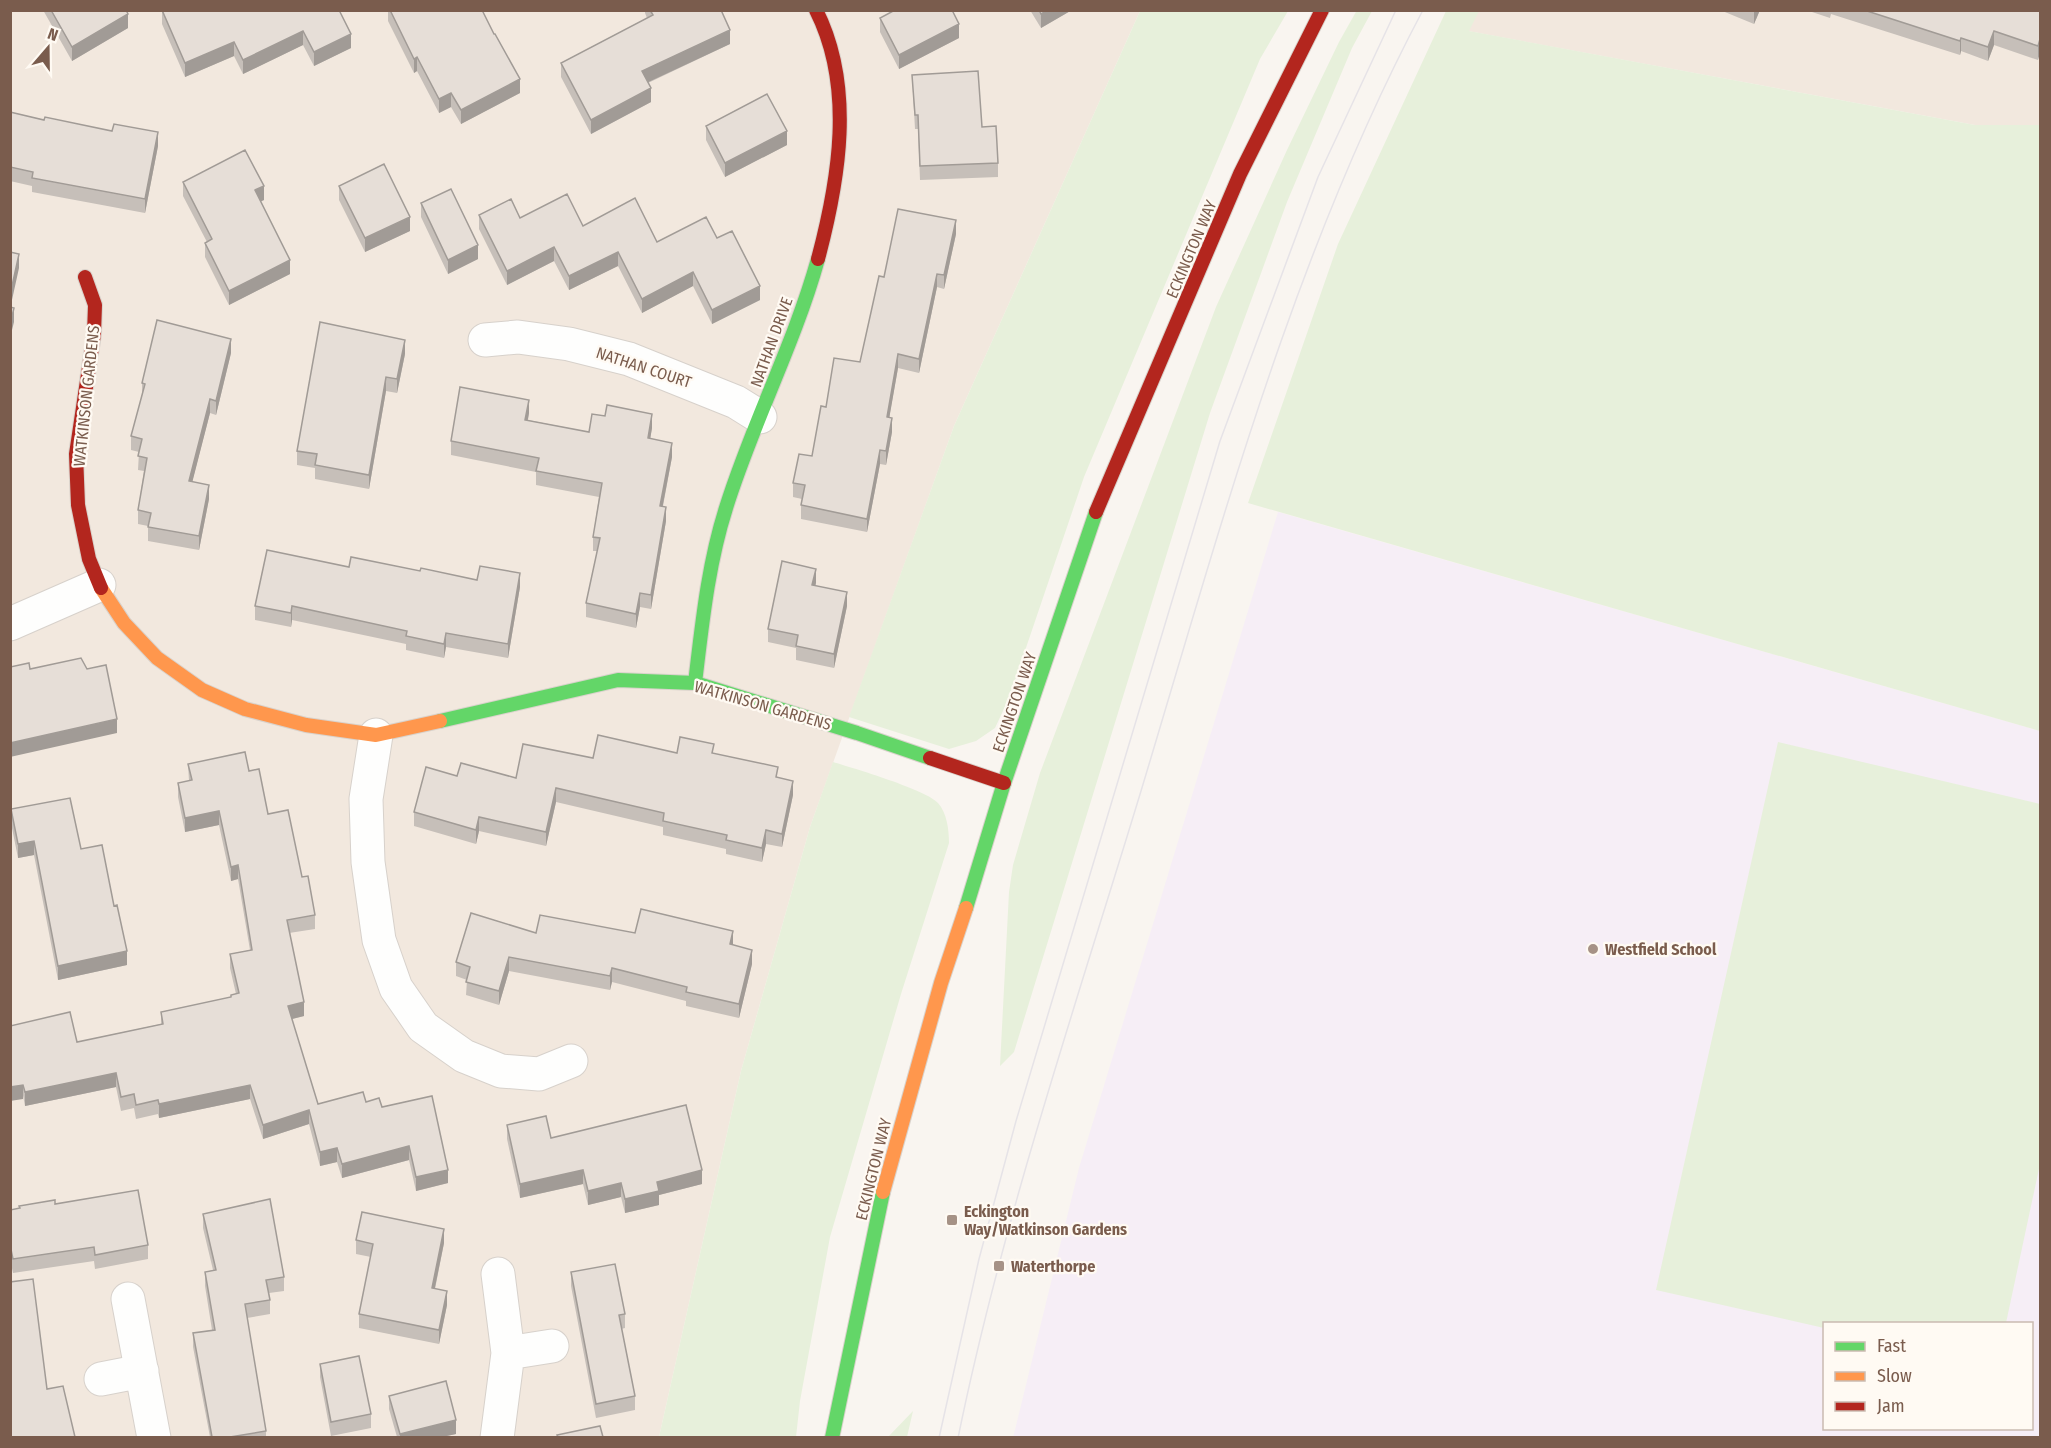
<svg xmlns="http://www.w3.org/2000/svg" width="2051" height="1448" font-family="'Fira Sans Condensed',sans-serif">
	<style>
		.residential { fill: #f2e8de }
		.education { fill: #f6eef6; fill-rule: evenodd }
		.green { fill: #e7f0db }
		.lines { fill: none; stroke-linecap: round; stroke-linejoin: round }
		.street-casing { stroke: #d7d1cb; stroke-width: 35 }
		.fast-casing { stroke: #d9d2cb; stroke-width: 16 }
		.slow-casing { stroke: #d9d2cb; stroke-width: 16 }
		.jam-casing { stroke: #d9d2cb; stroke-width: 16 }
		.street { stroke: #fefefd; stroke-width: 33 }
		.fast { stroke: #63d668; stroke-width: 14 }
		.slow { stroke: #ff974d; stroke-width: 14 }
		.jam { stroke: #b3261e; stroke-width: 14 }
		.tram { stroke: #e6e3e7; stroke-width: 1.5 }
		.wall { fill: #c6bfb9 }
		.shaded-wall { fill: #a19b96 }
		.building { fill: #e6ded7; stroke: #a19b96; stroke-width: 1.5 }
		.poi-dot { fill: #a69286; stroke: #fffaf3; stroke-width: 2 }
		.labels { text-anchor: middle; stroke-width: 4.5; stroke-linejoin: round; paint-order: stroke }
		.street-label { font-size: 16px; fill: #7a5c4d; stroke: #fffaf3 }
		.poi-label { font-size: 16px; font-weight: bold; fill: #7a5c4d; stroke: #fffaf3; text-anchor: start }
	</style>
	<rect width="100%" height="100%" fill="#f9f5f0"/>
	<path class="residential" d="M1479,10L2040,11V125H1975L1468,31Z
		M10,11H1140L954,426L810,827L741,1071L659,1437H11Z"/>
	<path class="education" d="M1278,512L2040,731V1437L1013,1438L1079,1168ZM1824,1324H2032V1428H1824Z"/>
	<path class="green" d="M1357,10L1372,11L1352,48L1287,202L1210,413L1014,1052L1000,1066L1009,892L1013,865L1040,773L1216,307L1287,150L1339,42Z
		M1140,11H1288L1260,59L1084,477L1009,698L995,728L976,741L949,749L849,717L954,426Z
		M1446,11H1479L1469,31L1975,125H2040V731L1248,503L1338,244Z
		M1778,742L2040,804V1164L2006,1323L1824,1324V1328L1656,1290Z
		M833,762C853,768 927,790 938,803C947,813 949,830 949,843L901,994L830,1237L800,1401L796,1437H659L741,1071L810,827Z
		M913,1411L907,1437H888Z"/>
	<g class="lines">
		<defs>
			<path id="street" d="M485,340L518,337L569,344L629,359L736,402L760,417
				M10,624L99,585
				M376,735L366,799L368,862L379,940L396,988L423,1027L464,1056L501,1071L539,1074L571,1061
				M128,1299L154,1438
				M508,1353L552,1346
				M101,1379L142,1371
				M497,1438L508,1353L498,1274"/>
			<path id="fast" d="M695,683C702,625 708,564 726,508C752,424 794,345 818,259
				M440,721L618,680L695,683L857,733L930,758
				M966,908L1004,783L1096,512
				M832,1438L883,1192"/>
			<path id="slow" d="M101,588L124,623L157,658L202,690L245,709L306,725L376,735L440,721
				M883,1192L941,983L966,908"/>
			<path id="jam" d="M816,10C855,87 839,180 818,259
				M85,277L95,305L94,334L76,454L78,505L89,559L101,588
				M1096,512L1240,174L1322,10
				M930,758L1004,783"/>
		</defs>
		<use href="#street" class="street-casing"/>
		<use href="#fast" class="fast-casing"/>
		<use href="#slow" class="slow-casing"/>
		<use href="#jam" class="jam-casing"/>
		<use href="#street" class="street"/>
		<use href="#fast" class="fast"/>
		<use href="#slow" class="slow"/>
		<use href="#jam" class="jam"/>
		<path class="tram" d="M939,1438L979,1259L1016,1121L1220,441L1318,177L1396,10
			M958,1438C1003,1218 1076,1005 1141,791C1221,526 1293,255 1423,10"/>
	</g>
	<path class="wall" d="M43,10H126L128,28L72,61Z
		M162,10H339L351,48L314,66L303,45L243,74L234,56L185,77L162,24Z
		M388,10H482L520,93L461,124L451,107L439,113L417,71L414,73L388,21Z
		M645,10H721L730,44L648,83L651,102L591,134L561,77V63L647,18L645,13Z
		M1030,10H1072L1041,28Z
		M1720,10H1760L1754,24Z
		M1806,10H2040L2038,60L1994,45L1988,61L1961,51L1960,55L1831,14L1830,18Z
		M880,18L959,38L899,69L880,32Z
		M912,75L998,163V177L920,180L918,129H915Z
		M10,112L158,146L145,213L32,192V186L10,181Z
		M706,126L787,145L725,177L706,140Z
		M183,182L264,200L261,201L290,274L229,305L205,257V243L207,242L183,196Z
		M339,186L410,231L365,252L339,200Z
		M421,203L478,259L448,274L421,217Z
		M479,215L520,218L583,226L657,242L717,238L760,300L712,324L693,286L642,313L618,266L569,290L554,261L507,285L479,229Z
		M956,234L944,289L937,287L919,373L898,368L889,418L892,432L886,465L880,464L867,532L801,519V505L802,499L793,497V483L812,456L826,407L860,362L884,277Z
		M231,353L216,415L210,413L192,482L209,499L199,550L148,541V526L138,524V510L144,471L138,470L139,452L131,450V436L142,395V383Z
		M405,354L397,393L386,391L369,489L315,479V468L297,465V451Z
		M529,413L528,420L589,432L652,428L650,439L672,457L663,506L666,521L651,609L640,607L636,628L586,617V603L597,551H593V537L599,497L536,485V472L451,455V441Z
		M349,567L420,571L520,587L508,658L446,647L444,658L406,650V644L292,620L291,627L255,620V606Z
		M816,583L815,586L847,606L834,668L796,660V648L768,642V629Z
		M677,753L714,754L778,777L793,795L782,847L766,844L762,862L726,854V849L663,835V827L556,802L546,846L479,831L476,844L414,826V812L457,776L516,778L593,758Z
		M188,764L249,771L268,814L302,877L315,915V929L289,933L304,1016L292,1019L318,1104L366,1102L382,1107L448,1183L416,1191L409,1160L342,1178L337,1162L320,1166L309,1124L263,1139L250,1099L159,1118L158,1114L136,1119L134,1108L121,1111L116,1087L25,1106L10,1026L77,1042L161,1024V1012L231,997L236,994L230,968V954L250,950L238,879L231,881L219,825L185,832L178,797V783L189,781Z
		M11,809L81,849L127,965L58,980L34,855L18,858L11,823Z
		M536,933H635L733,945L752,964L739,1018L686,1006V1001L612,982L610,990L509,971L499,1005L466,995L467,980L456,976V962Z
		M507,1125L551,1138L702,1184L659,1195V1205L625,1213L621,1197L588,1205L583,1184L520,1198L507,1139Z
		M55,1204L148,1245V1259L95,1269L94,1261L13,1273L10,1259V1210Z
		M203,1214L284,1277V1291L269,1293L270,1300V1314L247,1318L266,1431V1437H210L193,1347V1333L212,1330L205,1286V1272L213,1270L203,1228Z
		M356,1240L444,1243L435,1289L447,1305L439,1344L359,1328V1314L371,1257L356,1254Z
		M571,1272L625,1314V1328L621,1329L635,1396V1410L596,1418L571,1286Z
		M320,1364L371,1414V1428L331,1436L320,1377Z
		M389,1396L456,1434L442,1437H397L389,1409Z"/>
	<path class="shaded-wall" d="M1048,10H1072L1041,28V14Z
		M1754,10H1760L1754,24Z
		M128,14V28L72,61V47Z
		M959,24V38L899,69V55Z
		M730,30V44L642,85V71Z
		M303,31V45L243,74V60Z
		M1994,31V45L1988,61V47Z
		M351,34V48L314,66V52Z
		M1961,38V51L1960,55V41Z
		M2040,39V53L2038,60V46Z
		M234,42V56L185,77V63Z
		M417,57V71L414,73V59Z
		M520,79V93L461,124V110Z
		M651,88V102L591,134V120Z
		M451,93V107L439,113V99Z
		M787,131V145L725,177V163Z
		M158,132V146L145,213V199Z
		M264,186V200L255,204V190Z
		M410,217V231L365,252V238Z
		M956,220V234L944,289V275Z
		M478,245V259L448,274V260Z
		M554,247V261L507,285V271Z
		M618,252V266L569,290V276Z
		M19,254V268L10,309V295Z
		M290,260V274L229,305V291Z
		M693,272V286L642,313V299Z
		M937,274V287L919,373V359Z
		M760,286V300L712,324V310Z
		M14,308V322L10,338V324Z
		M231,339V353L216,415V401Z
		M405,340V354L397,393V379Z
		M898,354V368L887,431V417Z
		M386,377V391L369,489V475Z
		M210,399V413L189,495V481Z
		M529,400V413L525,434V420Z
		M652,414V428L648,452V438Z
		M892,418V432L886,465V451Z
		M672,443V457L660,520V506Z
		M880,450V464L867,532V519Z
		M209,485V499L199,550V536Z
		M666,507V521L651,609V595Z
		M816,569V583L812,599V585Z
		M520,573V587L508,658V644Z
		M847,592V606L834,668V654Z
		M640,593V607L636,628V614Z
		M292,606V620L291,627V613Z
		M446,633V647L444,658V644Z
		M117,719V733L10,757V743Z
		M793,781V795L782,847V834Z
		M556,788V802L546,846V832Z
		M219,811V825L185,832V818Z
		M479,817V831L476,844V830Z
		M766,830V844L762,862V848Z
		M34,841V855L18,858V844Z
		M238,865V879L231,881V867Z
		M733,931V945L730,944Z
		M752,950V964L739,1018V1004Z
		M127,951V965L58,980V966Z
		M509,957V971L499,1005V991Z
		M612,968V982L610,990V976Z
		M304,1002V1016L288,1020V1006Z
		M116,1073V1087L25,1106V1092Z
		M23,1085V1099L10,1101V1087Z
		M250,1085V1099L159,1118V1104Z
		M309,1110V1124L263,1139V1125Z
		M409,1146V1160L342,1178V1164Z
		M337,1148V1162L320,1166V1152Z
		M448,1170V1183L416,1191V1177Z
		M583,1170V1184L520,1198V1184Z
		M702,1170V1184L659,1195V1205L625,1213V1199L657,1182Z
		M621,1183V1197L588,1205V1191Z
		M444,1229V1243L432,1302V1288Z
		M447,1291V1305L439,1344V1330Z
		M456,1420V1434L442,1437H400V1434Z"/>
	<path class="building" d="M51,10H126L128,14L72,47Z
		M162,10H339L351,34L314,52L303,31L243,60L234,42L185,63Z
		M390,10H482L494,34H495L520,79L461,110L451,93L439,99L417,57L414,59Z
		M650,10H721L730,30L642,71L651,88L591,120L561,63L653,15Z
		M895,10H952L959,24L899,55L880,18Z
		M1039,10H1048L1041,14Z
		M1864,10H2040V39L2038,46L1994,31L1988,47L1961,38L1960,41Z
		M978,71L982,127L996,126L998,163L920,166L918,115H915L912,75Z
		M767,94L787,131L725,163L706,126Z
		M10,112L44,120L45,117L112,131L114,124L158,132L145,199L32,178L33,172L10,167Z
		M245,150L264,186L255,190L290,260L229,291L205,243L212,239L183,182Z
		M384,164L410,217L365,238L339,186Z
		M451,189L478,245L448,260L421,203Z
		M567,194L583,226L635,198L657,242L706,217L717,238L732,231L760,286L712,310L693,272L642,299L618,252L569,276L554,247L507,271L479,215L511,199L520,218Z
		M898,209L956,220L944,275L937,274L919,359L898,354L887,417L892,418L886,451L880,450L867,519L801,505L805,485L793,483L799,454L812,456L821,406L826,407L834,358L860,362L879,276L884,277Z
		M10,252L19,254L10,295Z
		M10,307L14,308L10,324Z
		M157,320L231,339L216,401L210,399L189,481L209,485L199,536L148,527L151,513L138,510L147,458L138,456L142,439L131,436L145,384L142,383Z
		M320,322L405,340L397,379L386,377L369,475L315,465L317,454L297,451Z
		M460,387L529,400L525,420L589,432L592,414L605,416L607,405L652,414L648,438L672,443L660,506L666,507L651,595L640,593L636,614L586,603L600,538L593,537L602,483L536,471L539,458L451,441Z
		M267,550L349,567L351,557L420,571L421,568L477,580L480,566L520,573L508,644L446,633L444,644L406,636L407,631L292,606L291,613L255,606Z
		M782,561L816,569L812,585L847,592L834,654L796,646L798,635L768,629Z
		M81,658L87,669L106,665L117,719L10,743V667L29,663L30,669Z
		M598,735L677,753L680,737L714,744L712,753L778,767L776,777L793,781L782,834L766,830L762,848L726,840L727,835L663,821L664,813L556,788L546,832L479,817L476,830L414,812L426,767L457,776L461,763L516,778L523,744L593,758Z
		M245,752L249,771L259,769L268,814L288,810L302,877L308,876L315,915L287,920L304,1002L288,1006L318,1104L363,1092L366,1102L379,1098L382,1107L432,1096L448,1170L416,1177L409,1146L342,1164L337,1148L320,1152L309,1110L263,1125L250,1085L159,1104L158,1100L136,1105L134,1094L121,1097L116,1073L25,1092L23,1085L10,1087V1026L70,1012L77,1042L163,1024L161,1012L231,997V995L239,993L230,954L252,950L238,865L231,867L219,811L185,818L178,783L192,780L188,764Z
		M70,798L81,849L102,845L114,906L117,905L127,951L58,966L34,841L18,844L11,809Z
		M641,909L733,931L730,944L752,950L739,1004L686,992L687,987L612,968L610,976L509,957L499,991L466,982L470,967L456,962L471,913L536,933L540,915L635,933Z
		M686,1105L702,1170L657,1182L659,1191L625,1199L621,1183L588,1191L583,1170L520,1184L507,1125L546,1116L551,1138Z
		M138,1190L148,1245L95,1255L94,1247L13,1259L10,1245V1210L20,1208L19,1206L55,1200V1204Z
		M270,1199L284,1277L266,1280L270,1300L245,1304L266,1431L230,1437H212L193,1333L215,1330L205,1272L216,1270L203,1214Z
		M362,1212L444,1229L432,1288L447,1291L439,1330L359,1314L373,1244L356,1240Z
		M615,1264L625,1314L619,1315L635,1396L596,1404L571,1272Z
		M33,1279L47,1389L63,1386L75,1437H10V1282Z
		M359,1356L371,1414L331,1422L320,1364Z
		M446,1381L456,1420L400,1434L389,1396Z
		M600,1426L603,1437H558L557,1435Z"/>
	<g class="poi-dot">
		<circle cx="1593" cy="949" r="6"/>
		<rect x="946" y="1214" width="12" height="12" rx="3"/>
		<rect x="993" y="1260" width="12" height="12" rx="3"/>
	</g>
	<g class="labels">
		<g class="street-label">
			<text transform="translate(1191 249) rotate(-67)" y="6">ECKINGTON WAY</text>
			<text transform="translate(771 342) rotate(-70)" y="6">NATHAN DRIVE</text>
			<text transform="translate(644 367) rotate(18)" y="6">NATHAN COURT</text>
			<text transform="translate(86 396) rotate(-84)" y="6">WATKINSON GARDENS</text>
			<text transform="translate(1014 702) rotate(-71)" y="6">ECKINGTON WAY</text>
			<text transform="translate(763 705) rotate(16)" y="6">WATKINSON GARDENS</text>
			<text transform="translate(873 1169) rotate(-76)" y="6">ECKINGTON WAY</text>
		</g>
		<g class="poi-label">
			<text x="1605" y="955">Westfield School</text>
			<text x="964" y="1217">Eckington<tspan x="964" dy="18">Way/Watkinson Gardens</tspan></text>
			<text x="1011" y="1272">Waterthorpe</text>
		</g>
	</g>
	<rect width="2051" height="1448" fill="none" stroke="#7a5c4d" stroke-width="24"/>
	<rect x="1823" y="1322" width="210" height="108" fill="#fffaf3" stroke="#cabbb1" stroke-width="1.5"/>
	<rect x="1835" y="1342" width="30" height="9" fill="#63d668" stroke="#cabbb1" stroke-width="1.5"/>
	<text x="1877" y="1352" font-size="18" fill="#7a5c4d">Fast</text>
	<rect x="1835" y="1372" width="30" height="9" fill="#ff974d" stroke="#cabbb1" stroke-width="1.5"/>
	<text x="1877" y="1382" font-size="18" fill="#7a5c4d">Slow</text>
	<rect x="1835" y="1402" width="30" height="9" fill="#b3261e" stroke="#cabbb1" stroke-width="1.5"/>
	<text x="1877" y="1412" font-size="18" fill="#7a5c4d">Jam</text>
	<g transform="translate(48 48) rotate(20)" stroke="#fffaf3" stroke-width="4.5" paint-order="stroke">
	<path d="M0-4.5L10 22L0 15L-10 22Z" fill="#7a5c4d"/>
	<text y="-9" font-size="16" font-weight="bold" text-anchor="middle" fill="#7a5c4d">N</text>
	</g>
</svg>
